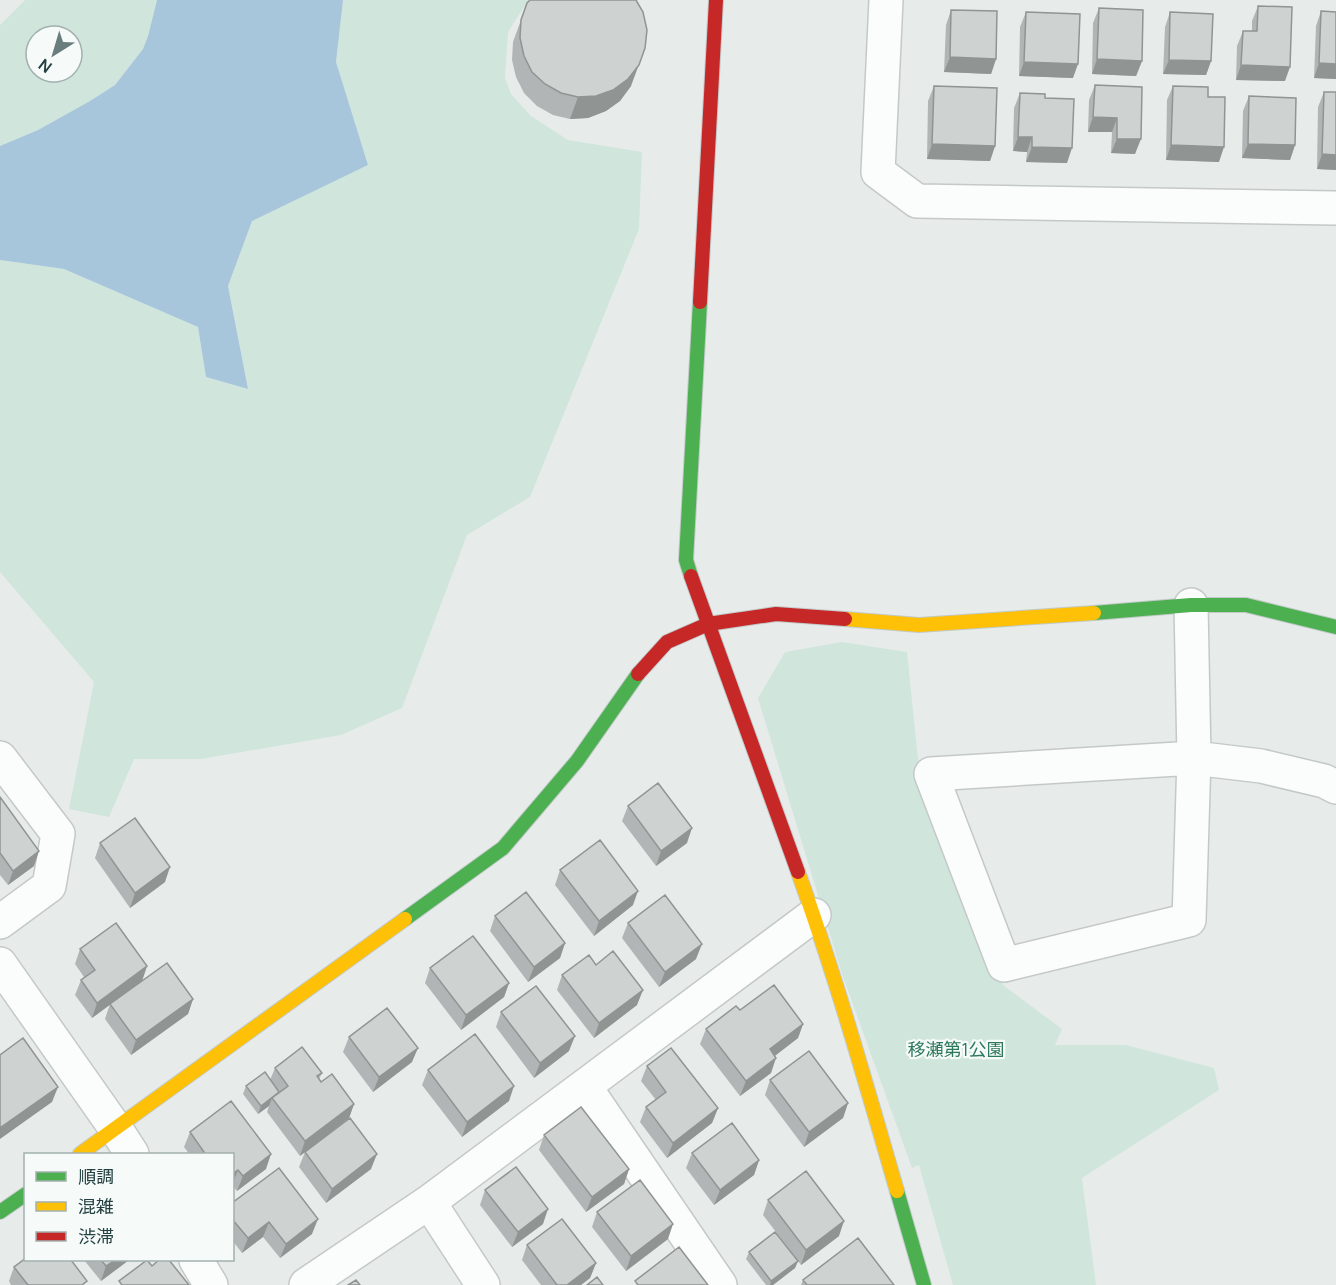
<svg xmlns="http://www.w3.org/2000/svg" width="1336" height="1285" font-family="Manrope,'Noto Sans JP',sans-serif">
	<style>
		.green { fill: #d0e5dc; fill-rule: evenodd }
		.water { fill: #a7c6db }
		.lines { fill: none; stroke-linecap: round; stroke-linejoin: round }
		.street-casing { stroke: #c4c9c8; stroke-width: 36 }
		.fast-casing { stroke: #c2cac9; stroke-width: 16 }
		.slow-casing { stroke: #c2cac9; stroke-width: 16 }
		.jam-casing { stroke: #c2cac9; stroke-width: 16 }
		.street { stroke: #fbfcfc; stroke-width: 33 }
		.fast { stroke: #4caf50; stroke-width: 14 }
		.slow { stroke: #ffc107; stroke-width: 14 }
		.jam { stroke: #c62828; stroke-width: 14 }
		.wall { fill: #b1b5b5 }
		.shaded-wall { fill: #909493 }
		.building { fill: #ced3d2; stroke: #909493; stroke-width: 1.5 }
		.labels { text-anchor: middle; stroke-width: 4.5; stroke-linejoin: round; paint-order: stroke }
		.park-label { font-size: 18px; fill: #2c795d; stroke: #f6faf9 }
	</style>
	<rect width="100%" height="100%" fill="#e7eceb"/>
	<path class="green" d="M25,0H157L148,36L143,49L115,85L90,101L38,130L0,146V25ZM36,36H72V72H36Z
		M343,0H532L524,7L508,32L505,78L511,94L531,116L568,140L642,152L639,229L530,497L467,535L402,708L341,735L201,759H134L109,817L69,809L94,682L0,572V260L64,269L198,327L206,377L248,389L228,286L252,220L368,165L336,62Z
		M842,642L907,652L918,759L1003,985L1062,1029L1055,1045H1126L1214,1068L1219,1090L1082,1178L1096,1285H953L919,1165L912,1168L842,974L758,698L785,652Z"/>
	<path class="water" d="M157,0H343L336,62L368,165L252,221L228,286L248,389L206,377L198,327L64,269L0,260V146L38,130L90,101L115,85L143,49L148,36Z"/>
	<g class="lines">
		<defs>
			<path id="street" d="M886,0L878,172L917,201L1336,208
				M1191,605L1194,758L1189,920L1004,965L931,774L1194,758L1261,766L1324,781L1336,787
				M0,758L58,834L49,886L0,922
				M0,964L116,1129L132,1154
				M585,1087L720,1285
				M429,1202L483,1285
				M196,1260L211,1285
				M306,1285L429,1202L814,915"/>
			<path id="fast" d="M691,576L686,560L700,302
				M1094,613L1191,605H1246L1336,627
				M405,919L503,848L577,761L638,674
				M897,1191L924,1285
				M0,1212L26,1194"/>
			<path id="slow" d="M845,619L919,625L1094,613
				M798,872C836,977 866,1084 897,1191
				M80,1154L405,919"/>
			<path id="jam" d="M700,302L716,0
				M691,576L798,872
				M638,674L667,642L708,624L776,614L845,619"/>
		</defs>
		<use href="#street" class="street-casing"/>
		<use href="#fast" class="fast-casing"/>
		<use href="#slow" class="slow-casing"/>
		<use href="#jam" class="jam-casing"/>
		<use href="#street" class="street"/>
		<use href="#fast" class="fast"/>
		<use href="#slow" class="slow"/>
		<use href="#jam" class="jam"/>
	</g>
	<path class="wall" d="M527,3L631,86L620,101L606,111L588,118L570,119L553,115L537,106L524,93L516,77L512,60L513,42Z
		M1258,6L1285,81L1236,80L1237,46L1243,31H1252V21Z
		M1099,8L1142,61L1136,76L1092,74L1093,23Z
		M951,10L996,59L991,74L944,72L946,25Z
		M1321,11L1336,12V79L1314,78L1316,26Z
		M1026,12L1073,78L1019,76L1020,27Z
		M1170,12L1211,61L1206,75L1163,74L1165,27Z
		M1095,85L1142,87L1135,154L1111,153L1112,132H1088L1089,100Z
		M934,86L995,146L990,161L927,159L928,101Z
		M1173,86L1208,97L1219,162L1166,160L1167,100Z
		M1324,92L1336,170L1317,169L1318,107Z
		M1020,93L1045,98L1067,163L1026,162L1027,152L1013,151L1014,108Z
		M1249,96L1295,145L1290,160L1242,158L1243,111Z
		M0,797L34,866L8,885L0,875Z
		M628,806L687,843L656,866L622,821Z
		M100,843L165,882L130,908L95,858Z
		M560,870L633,905L594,936L555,885Z
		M495,916L565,943L560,958L528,982L490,931Z
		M628,923L696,959L659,987L622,938Z
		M80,949L147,966L142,981L92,1018L75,995L81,980L84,977L75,964Z
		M596,965L637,1005L594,1038L557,990L562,975Z
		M430,968L509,983L504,997L461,1030L425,983Z
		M193,999L188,1014L131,1055L105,1019L110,1004Z
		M740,1010L803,1024L798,1038L775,1056L771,1073L740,1096L700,1044L706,1029Z
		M501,1012L569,1051L534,1078L496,1027Z
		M349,1037L412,1062L373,1092L343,1052Z
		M647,1066L718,1108L712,1123L667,1158L640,1122L646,1107L656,1100L641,1081Z
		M275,1068L322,1073L319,1079L321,1082L354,1104L349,1118L300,1156L267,1112L269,1106L258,1114L243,1094L246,1086L270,1080Z
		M428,1070L509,1101L462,1137L422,1085Z
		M770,1080L848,1103L843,1118L804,1147L765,1095Z
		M190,1132L266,1169L237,1191L232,1185V1155H190L184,1147Z
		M544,1135L629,1169L624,1184L586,1212L539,1150Z
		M305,1152L371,1169L326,1203L299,1167Z
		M692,1153L759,1160L754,1175L714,1205L686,1168Z
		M485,1190L543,1224L512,1247L480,1205Z
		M768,1200L839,1236L801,1265L798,1261L795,1268L773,1285H766L746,1259L749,1252L795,1257L763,1215Z
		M232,1203L312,1234L280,1258L263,1237L242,1253L232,1240Z
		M597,1212L668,1239L626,1271L592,1227Z
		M527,1245L596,1263L590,1278L581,1285H541L522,1260Z
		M84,1260H129L101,1281Z
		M14,1267L85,1285H11L9,1281Z
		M803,1280L894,1285H801Z"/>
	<path class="shaded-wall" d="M645,48L631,86L620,101L606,111L588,118L570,119L578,97Z
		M950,57L996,59L991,74L944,72Z
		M1097,59L1142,61L1136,76L1092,74Z
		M1169,60L1211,61L1206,75L1163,74Z
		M1024,62L1078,64L1073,78L1019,76Z
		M1319,63L1336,64V79L1314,78Z
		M1241,65L1290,67L1285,81L1236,80Z
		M1093,117L1117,118L1112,132H1088Z
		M1018,137H1032L1027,152L1013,151Z
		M1117,139H1141L1135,154L1111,153Z
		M932,144L995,146L990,161L927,159Z
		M1248,144L1295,145L1290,160L1242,158Z
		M1171,145L1224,147L1219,162L1166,160Z
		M1032,147L1072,148L1067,163L1026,162Z
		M1322,154L1336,155V170L1317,169Z
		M692,828L687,843L656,866L661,851Z
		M39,851L34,866L8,885L13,871Z
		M170,867L165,882L130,908L135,893Z
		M638,891L633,905L594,936L599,921Z
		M565,943L560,958L528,982L534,967Z
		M702,944L696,959L659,987L665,972Z
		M147,966L142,981L92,1018L97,1003Z
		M509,983L504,997L461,1030L466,1015Z
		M643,990L637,1005L594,1038L599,1023Z
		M193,999L188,1014L131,1055L136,1040Z
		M803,1024L798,1038L764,1064L770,1049Z
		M575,1036L569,1051L534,1078L540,1063Z
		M418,1048L412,1062L373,1092L379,1077Z
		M776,1058L771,1073L740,1096L746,1081Z
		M514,1086L509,1101L462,1137L467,1122Z
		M58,1087L52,1102L0,1139V1128Z
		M272,1098L269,1106L258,1114L261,1106Z
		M848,1103L843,1118L804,1147L809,1132Z
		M354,1104L349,1118L300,1156L305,1141Z
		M718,1108L712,1123L667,1158L673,1143Z
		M271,1154L266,1169L237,1191L243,1176Z
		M377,1154L371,1169L326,1203L332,1189Z
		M759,1160L754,1175L714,1205L720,1190Z
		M629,1169L624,1184L586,1212L592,1197Z
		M238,1170L232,1185V1174Z
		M548,1209L543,1224L512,1247L518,1232Z
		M318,1219L312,1234L280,1258L286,1244Z
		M844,1221L839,1236L801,1265L806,1250Z
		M269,1222L263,1237L242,1253L248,1238Z
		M673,1224L668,1239L626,1271L631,1256Z
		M115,1260H129L101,1281L106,1266Z
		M798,1261L795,1268L773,1285H770L771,1281Z
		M596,1263L590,1278L581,1285H567Z"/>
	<path class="building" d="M530,0H636L643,12L647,30L645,48L639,65L628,79L613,90L596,96L578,97L561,93L545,84L532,72L524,56L520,38L521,20L527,3Z
		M1258,6L1292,7L1290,67L1241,65L1243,31H1257Z
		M1099,8L1143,10L1142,61L1097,59Z
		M951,10L997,11L996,59L950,57Z
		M1321,11L1336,12V64L1319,63Z
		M1026,12L1080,14L1078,64L1024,62Z
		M1170,12L1213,14L1211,61L1169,60Z
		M1095,85L1142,87L1141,139H1117V118L1093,117Z
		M934,86L997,88L995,146L932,144Z
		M1173,86L1208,87V97H1225L1224,147L1171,145Z
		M1324,92H1336V155L1322,154Z
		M1020,93L1045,94V98L1074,99L1072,148L1032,147V137H1018Z
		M1249,96L1296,98L1295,145L1248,144Z
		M658,783L692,828L661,851L628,806Z
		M0,797L39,851L13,871L0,853Z
		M135,818L170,867L135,893L100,843Z
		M600,840L638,891L599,921L560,870Z
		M526,892L565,943L534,967L495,916Z
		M665,895L702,944L665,972L628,923Z
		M116,923L147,966L97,1003L81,980L95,970L80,949Z
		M473,936L509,983L466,1015L430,968Z
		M613,951L643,990L599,1023L562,975L589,955L596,965Z
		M167,963L193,999L136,1040L110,1004Z
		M774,985L803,1024L770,1049L776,1058L746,1081L706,1029L736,1006L740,1010Z
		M536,986L575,1036L540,1063L501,1012Z
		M387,1008L418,1048L379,1077L349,1037Z
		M475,1034L514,1086L467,1122L428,1070Z
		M23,1038L58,1087L0,1128V1055Z
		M302,1047L322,1073L317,1076L321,1082L332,1074L354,1104L305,1141L272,1098L288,1086L275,1068Z
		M671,1048L718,1108L673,1143L646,1107L666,1092L647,1066Z
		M809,1051L848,1103L809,1132L770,1080Z
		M265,1072L279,1092L261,1106L246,1086Z
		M231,1101L271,1154L243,1176L238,1170L232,1174V1155H206L190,1132Z
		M581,1107L629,1169L592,1197L544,1135Z
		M350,1118L377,1154L332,1189L305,1152Z
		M732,1123L759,1160L720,1190L692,1153Z
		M516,1167L548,1209L518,1232L485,1190Z
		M279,1168L318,1219L286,1244L269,1222L248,1238L232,1219V1203Z
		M806,1171L844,1221L806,1250L768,1200Z
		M640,1180L673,1224L631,1256L597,1212Z
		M562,1219L596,1263L567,1285H557L527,1245Z
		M775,1232L798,1261L771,1281L749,1252Z
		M858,1238L894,1285H807L803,1280Z
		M679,1247L708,1285H638L635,1281Z
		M26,1258V1260H71L87,1281L82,1285H28L14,1267Z
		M101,1260H115L106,1266Z
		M147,1260L152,1266L159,1260H169L189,1285H122L119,1281Z
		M597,1277L603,1285H587Z
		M356,1280L360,1285H348Z"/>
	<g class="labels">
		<g class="park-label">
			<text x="956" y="1056">移瀬第1公園</text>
		</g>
	</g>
	<rect x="24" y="1153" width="210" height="108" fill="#f6faf9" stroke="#a2b0af" stroke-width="1.5"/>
	<rect x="36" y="1172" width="30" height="9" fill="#4caf50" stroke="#a2b0af" stroke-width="1.5"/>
	<text x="78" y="1183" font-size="18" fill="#234140">順調</text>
	<rect x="36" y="1202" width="30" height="9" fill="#ffc107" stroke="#a2b0af" stroke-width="1.5"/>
	<text x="78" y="1213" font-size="18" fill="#234140">混雑</text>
	<rect x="36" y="1232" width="30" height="9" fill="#c62828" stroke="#a2b0af" stroke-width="1.5"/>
	<text x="78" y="1243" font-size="18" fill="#234140">渋滞</text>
	<g transform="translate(54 54) rotate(217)"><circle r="28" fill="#f6faf9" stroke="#a2b0af" stroke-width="1.5"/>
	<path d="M0-4.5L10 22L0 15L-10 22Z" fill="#687d7c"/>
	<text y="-9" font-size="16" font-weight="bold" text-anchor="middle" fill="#234140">N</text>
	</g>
</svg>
